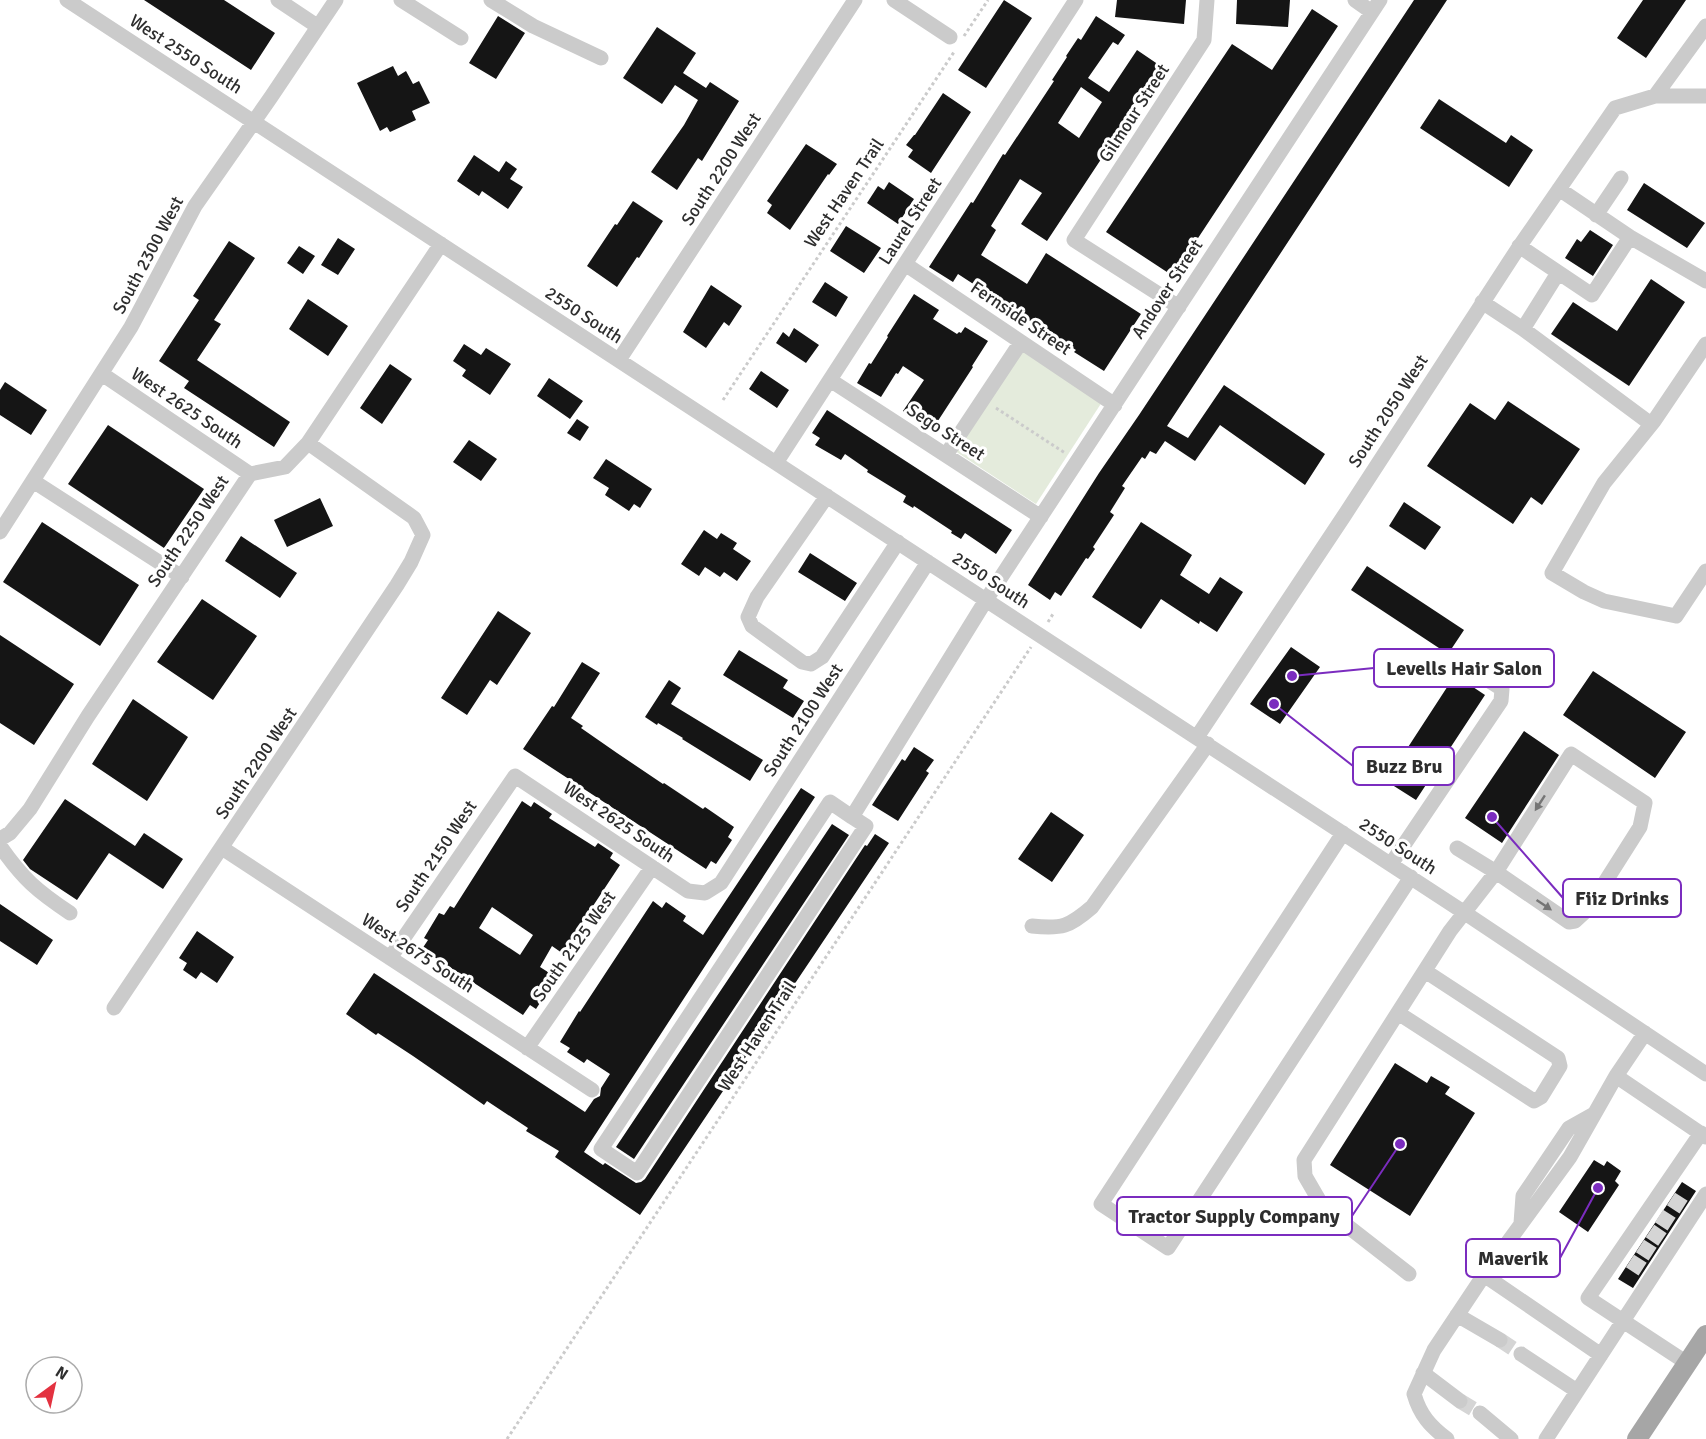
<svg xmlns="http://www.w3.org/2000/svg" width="1706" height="1439" font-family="Signika,sans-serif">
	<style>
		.green { fill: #e4ebdc }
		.building { fill: #151515; fill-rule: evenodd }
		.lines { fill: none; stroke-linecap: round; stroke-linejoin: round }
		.minor-tunnel { stroke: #d5d5d5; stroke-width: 15; stroke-dasharray: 15 8; stroke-linecap: butt }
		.path { stroke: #cbcbcb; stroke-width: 3; stroke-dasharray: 3 3; stroke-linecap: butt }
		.minor { stroke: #cbcbcb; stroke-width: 15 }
		.major { stroke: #a6a6a6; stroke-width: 20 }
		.oneway { fill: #757575 }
		.labels { text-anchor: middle; stroke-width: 6; stroke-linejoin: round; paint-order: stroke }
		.street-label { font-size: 18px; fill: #2e2e2e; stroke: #fff }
		.leader { fill: none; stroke: #7b2cbf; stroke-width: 2 }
		.callout-dot { fill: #7b2cbf; stroke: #fff; stroke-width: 2 }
		.callout { fill: #fff; stroke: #7b2cbf; stroke-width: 2 }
		.callout-label { font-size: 20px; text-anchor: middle; font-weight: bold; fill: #2e2e2e }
	</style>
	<rect width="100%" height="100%" fill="#fff"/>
	<path class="green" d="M1021,350L1102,402L1036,504L955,451Z"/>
	<path class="building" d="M144,0H224L275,33L251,70Z
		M1004,0L1032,18L986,88L958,70Z
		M1117,0H1186L1184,24L1115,17Z
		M1237,0H1290L1288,27L1236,24Z
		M1414,0H1447L1167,426L1188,438L1224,385L1325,454L1305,485L1220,425L1195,461L1165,441L1156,454L1150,451L1145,459L1142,457L1122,486L1125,488L1110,512L1114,515L1093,547L1095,549L1088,559L1086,558L1061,596L1055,592L1050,600L1028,585L1099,473L1139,415Z
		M1643,0H1686L1646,58L1617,38Z
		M1312,9L1338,26L1173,276L1106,232L1232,44L1272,70Z
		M498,16L525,33L496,79L469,63Z
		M1096,16L1125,35L1118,45L1113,42L1088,78L1109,92L1137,50L1162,67L1047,241L1021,224L1042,193L1020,179L991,226L996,230L981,255L1027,284L1046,253L1141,314L1104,371L1074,352L1076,350L980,290L981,289L958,274L953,282L929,267L971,202L973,203L1003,154L1005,155L1054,81L1052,80L1067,57L1066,56L1078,38L1081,40ZM1081,87L1102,102L1079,138L1058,123Z
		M657,27L696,53L683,73L706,88L710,82L739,101L702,161L698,158L677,190L651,172L684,125L698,100L675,85L662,104L623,78Z
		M393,66L398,76L406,71L413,84L419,81L430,103L412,111L416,120L390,132L387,127L380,131L357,83Z
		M943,93L971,112L931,173L908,157L913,150L906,145L914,135H915Z
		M1439,99L1506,143L1511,135L1533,150L1509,187L1420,128Z
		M806,144L837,164L829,175L828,174L790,230L767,213L772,205L767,201Z
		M474,155L499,172L506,161L517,169L510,179L523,187L508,209L482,191L479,196L457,181Z
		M889,182L914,199L898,224L867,203L878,186L884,190Z
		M1644,183L1705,223L1687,248L1627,210Z
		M633,201L663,221L639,258L637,257L617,287L587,266L615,224L617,225Z
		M846,226L881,248L864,273L830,251Z
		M1590,230L1613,245L1593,276L1565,258L1577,239L1581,242Z
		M338,238L355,249L338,275L321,265Z
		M229,241L255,258L214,320L221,324L197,360L290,422L274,447L184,388L189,381L159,361L199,300L193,296Z
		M299,246L315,256L303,274L287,263Z
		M1651,279L1685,302L1629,386L1551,334L1573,302L1617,331Z
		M825,282L848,297L836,317L812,302Z
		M711,285L742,306L729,326L724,322L706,348L683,332Z
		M914,294L939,310L933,319L957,334L959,332L961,333L965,327L988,341L972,366L973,367L932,430L903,411L924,380L903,366L898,374L896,373L881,397L857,383L869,363L871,364L888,337L887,336Z
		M308,299L348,326L328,356L289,329Z
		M794,328L819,345L806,363L776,343L783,332L789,337Z
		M464,344L481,355L486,348L511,364L490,395L462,376L466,370L453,361Z
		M390,364L412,379L382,424L360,408Z
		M761,371L789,390L777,408L749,389Z
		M549,378L583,401L570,419L537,396Z
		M5,382L47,410L31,435L0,415V390Z
		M1508,401L1580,449L1542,505L1531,497L1513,524L1427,466L1470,403L1495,420Z
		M827,410L1012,530L996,554L965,533L961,539L951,533L952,531L914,506L913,508L903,502L906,496L867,472L868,470L845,454L841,460L815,445L820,438L812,433Z
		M577,419L589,427L580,441L567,433Z
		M108,425L204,489L164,548L68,484Z
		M469,440L497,459L481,481L453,462Z
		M606,459L652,489L640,508L634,504L629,511L605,495L609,488L593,478Z
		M320,498L333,526L287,547L274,520Z
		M1404,502L1441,527L1425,550L1389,526Z
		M42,522L139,585L100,646L3,582Z
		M1141,522L1192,555L1180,575L1209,594L1220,577L1243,592L1217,632L1200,621L1199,624L1161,599L1141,629L1092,597Z
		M704,530L717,539L721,533L737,543L733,549L751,561L737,581L724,572L720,577L705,567L699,576L681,564Z
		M241,536L297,573L280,598L225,561Z
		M810,553L857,583L845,601L798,572Z
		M1367,566L1464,630L1448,654L1351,590Z
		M202,599L257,636L213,700L157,662Z
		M498,611L531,633L497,685L490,680L467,715L441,698Z
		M0,635L74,684L34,745L0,723Z
		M1291,647L1320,667L1280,724L1250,704Z
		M739,650L788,680L783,688L804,701L793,718L723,675Z
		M582,662L600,673L571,718L583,726L581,728L617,753L663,784L664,783L703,809L705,807L734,827L728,837L732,840L716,864L711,861L706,869L523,749L552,706L554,707Z
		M1593,671L1686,732L1655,778L1563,715Z
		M1455,675L1485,695L1416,800L1386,781Z
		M669,680L681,688L671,704L763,760L750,781L682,739L683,738L658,723L657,725L645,717Z
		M133,699L188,737L147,801L92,764Z
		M1524,731L1559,755L1502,843L1465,818Z
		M914,747L934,760L926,771L929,773L898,821L872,805L902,759L905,761Z
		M801,788L815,797L584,1152L603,1165L605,1163L636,1183L641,1182L645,1179L865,845L867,846L875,834L889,843L640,1215L555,1157L559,1151L526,1131L528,1128L487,1101L484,1105L413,1056L378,1033L376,1035L346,1014L374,973L585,1112L594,1099L600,1096L601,1088L610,1074L587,1059L584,1063L567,1052L570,1048L560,1042L579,1011L580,1012L653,901L662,908L666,902L686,916L683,921L703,935Z
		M65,799L135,846L144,833L183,859L163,889L109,853L77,900L30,869L23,860Z
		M522,801L531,807L534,802L552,814L549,818L595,847L598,843L613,853L610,858L620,865L562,953L552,946L540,967L551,974L541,988L547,992L536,1009L530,1005L523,1015L422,949L428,940L424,938L439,913L444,915L450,906L454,908ZM492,907L533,935L520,955L479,928Z
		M1051,812L1084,835L1052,882L1018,859Z
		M832,824L849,835L634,1159L616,1147Z
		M0,904L53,940L37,965L0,941Z
		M197,931L234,957L217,983L201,972L196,979L183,970L187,963L179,958Z
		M1395,1063L1427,1083L1431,1076L1450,1087L1445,1094L1475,1113L1410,1216L1330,1165Z
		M1594,1160L1604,1166L1607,1161L1621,1171L1615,1181L1619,1185L1588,1232L1559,1212Z
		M1682,1182L1696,1191L1633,1288L1618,1279Z"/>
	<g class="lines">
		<path class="minor-tunnel" d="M1671,1199L1688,1210
			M1659,1216L1676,1227
			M1650,1231L1666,1242
			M1640,1246L1657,1257
			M1630,1261L1647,1272
			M1500,1340L1521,1354
			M1460,1401L1480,1413"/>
		<path class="path" d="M964,36L988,0
			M723,400L954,52
			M996,408L1065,453
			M1048,622L1053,614
			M507,1439L1031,647"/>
		<path class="minor" d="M67,0L1465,913L1706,1074
			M278,0L317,26
			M401,0L461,38
			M491,0L533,26L601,58
			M894,0L950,37
			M1355,0L1372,12
			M1655,96L1706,26
			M1596,215L1621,178
			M1630,237L1706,281
			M1519,246L1592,295L1630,237L1559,189
			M905,264L1115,405
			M1482,302L1523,329L1651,424
			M1179,307L1074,240L1204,40L1207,0
			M1523,329L1558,273
			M1706,344L1654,421L1604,483L1552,573L1584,592L1604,601L1676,616L1706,571
			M619,360L855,0
			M102,374L250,474
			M830,380L1041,517
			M946,455L1021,342
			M776,463L1076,0
			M33,481L182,577
			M827,496L757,597L748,617L752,626L802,662L811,664L822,657L898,542
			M0,532L131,327L195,206L271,97L336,0
			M1197,737L1344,516L1517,250L1615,108L1655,96H1706
			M852,817L830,802L601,1149L637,1173L866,826L852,817L986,600L1380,0
			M1343,833L1101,1204L1168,1248L1411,877
			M0,839L10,833L30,809L88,716L250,474L285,467L308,443L441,244
			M0,846C23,879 37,891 70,913
			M222,848L592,1090
			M1391,864L1501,701L1502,689L1467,667
			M1032,926C1062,929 1069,927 1092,907L1208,744
			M390,958L515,776L688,891L705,893L721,883L928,562
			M114,1008L397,585L411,562L423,535L414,518L308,443
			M1398,1013L1534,1101L1541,1097L1560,1066L1558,1058L1425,971
			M1645,1033L1616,1076L1706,1137
			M527,1048L652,867
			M1521,1223L1523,1196L1569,1128L1594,1114
			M1409,1274L1323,1207L1305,1176L1304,1160L1450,931L1496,872L1571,754L1645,803L1640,827L1588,909L1575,921L1569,922L1496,872L1457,848
			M1484,1275L1601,1355
			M1457,1315L1500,1340
			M1521,1354L1577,1391
			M1687,1363L1623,1321L1706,1194
			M1423,1373L1460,1401
			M1480,1413L1511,1439
			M1447,1439C1430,1426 1420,1415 1414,1394L1434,1350L1484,1275L1570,1157L1616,1076
			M1546,1439L1623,1321L1588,1298L1701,1133"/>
		<path class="major" d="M1637,1439L1706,1335"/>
	</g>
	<defs><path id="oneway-solid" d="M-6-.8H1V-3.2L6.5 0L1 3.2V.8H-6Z" transform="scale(1.5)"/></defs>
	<g class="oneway">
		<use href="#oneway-solid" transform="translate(1540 803) rotate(123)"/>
		<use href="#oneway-solid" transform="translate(1544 905) rotate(34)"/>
	</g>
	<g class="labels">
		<g class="street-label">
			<text transform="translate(186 54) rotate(33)" y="6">West 2550 South</text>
			<text transform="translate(1134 113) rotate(-57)" y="6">Gilmour Street</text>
			<text transform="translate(721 169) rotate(-57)" y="6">South 2200 West</text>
			<text transform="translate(844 193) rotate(-56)" y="6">West Haven Trail</text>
			<text transform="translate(910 221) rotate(-57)" y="6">Laurel Street</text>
			<text transform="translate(148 255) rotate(-62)" y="6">South 2300 West</text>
			<text transform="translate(1167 289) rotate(-57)" y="6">Andover Street</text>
			<text transform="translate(584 315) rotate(33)" y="6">2550 South</text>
			<text transform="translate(1021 318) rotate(34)" y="6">Fernside Street</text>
			<text transform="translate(187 408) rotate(34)" y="6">West 2625 South</text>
			<text transform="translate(1388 411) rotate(-57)" y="6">South 2050 West</text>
			<text transform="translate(946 432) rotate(33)" y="6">Sego Street</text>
			<text transform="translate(188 531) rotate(-56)" y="6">South 2250 West</text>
			<text transform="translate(991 580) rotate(33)" y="6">2550 South</text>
			<text transform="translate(803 720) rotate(-57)" y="6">South 2100 West</text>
			<text transform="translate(256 763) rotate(-56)" y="6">South 2200 West</text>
			<text transform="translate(619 822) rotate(34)" y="6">West 2625 South</text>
			<text transform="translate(1398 846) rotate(33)" y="6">2550 South</text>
			<text transform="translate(436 856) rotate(-56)" y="6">South 2150 West</text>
			<text transform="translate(574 946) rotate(-55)" y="6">South 2125 West</text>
			<text transform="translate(418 953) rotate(33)" y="6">West 2675 South</text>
			<text transform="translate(757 1036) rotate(-57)" y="6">West Haven Trail</text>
		</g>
	</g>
	<path class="leader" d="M1292 676L1374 668M1274 704L1353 766M1492 817L1563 898M1400 1144L1352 1216M1598 1188L1560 1258"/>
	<g class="callout-dot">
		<circle cx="1292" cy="676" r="6"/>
		<circle cx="1274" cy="704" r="6"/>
		<circle cx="1492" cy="817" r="6"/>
		<circle cx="1400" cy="1144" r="6"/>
		<circle cx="1598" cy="1188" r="6"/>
	</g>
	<g class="callout">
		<rect x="1374" y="649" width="180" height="38" rx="6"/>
		<rect x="1353" y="747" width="101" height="38" rx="6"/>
		<rect x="1563" y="879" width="118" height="38" rx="6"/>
		<rect x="1117" y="1197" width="235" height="38" rx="6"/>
		<rect x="1466" y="1239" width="94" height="38" rx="6"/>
	</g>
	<g class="callout-label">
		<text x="1464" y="675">Levells Hair Salon</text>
		<text x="1404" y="773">Buzz Bru</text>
		<text x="1622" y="905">Fiiz Drinks</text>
		<text x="1234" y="1223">Tractor Supply Company</text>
		<text x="1513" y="1265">Maverik</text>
	</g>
	<g transform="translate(54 1385) rotate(33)"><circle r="28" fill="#ffffff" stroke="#ababab" stroke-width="1.5"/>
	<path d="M0-4.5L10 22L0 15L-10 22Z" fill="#e33240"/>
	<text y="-9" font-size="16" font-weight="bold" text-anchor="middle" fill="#2e2e2e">N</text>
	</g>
</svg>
